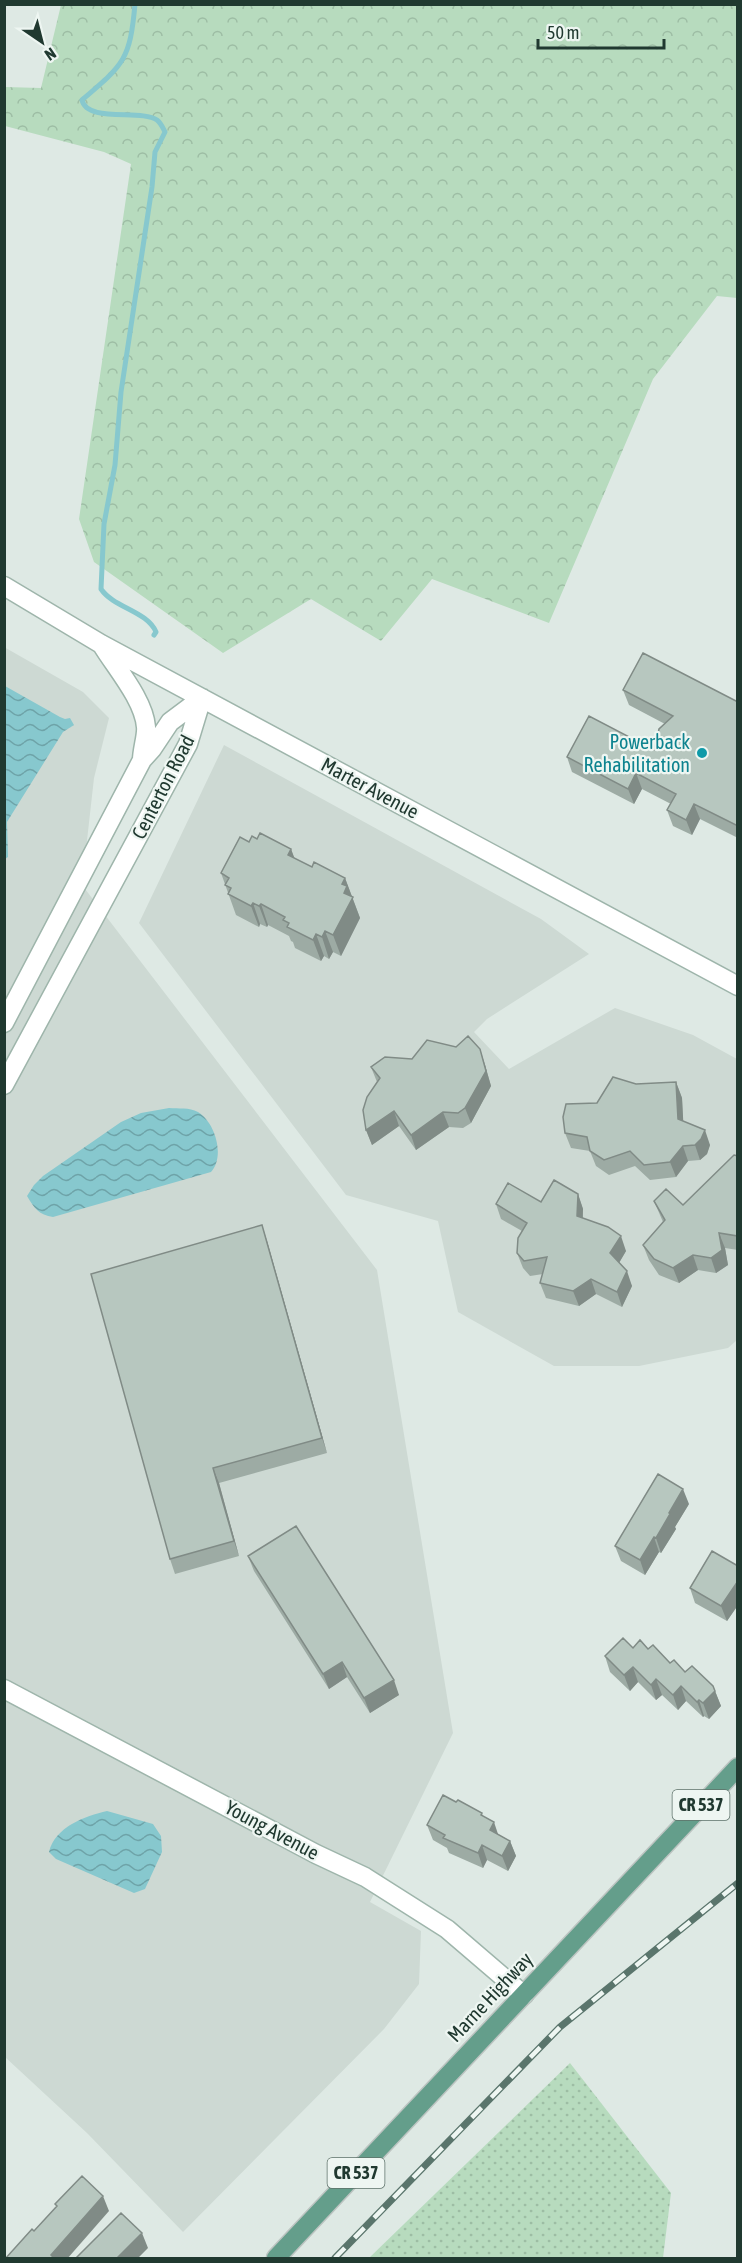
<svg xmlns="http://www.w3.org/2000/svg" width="742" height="2263" font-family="'Asap Condensed',sans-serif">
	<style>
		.built { fill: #cdd9d3 }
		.grass { fill: url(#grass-dots) }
		.forest { fill: url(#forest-crowns) }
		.water { fill: url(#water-waves) }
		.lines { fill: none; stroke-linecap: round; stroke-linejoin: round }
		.stream { stroke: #87c8ce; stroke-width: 5 }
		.secondary-casing { stroke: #9eb5ab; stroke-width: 21 }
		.primary-casing { stroke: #bcc4c1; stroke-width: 21 }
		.secondary { stroke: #fff; stroke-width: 18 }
		.primary { stroke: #649e8b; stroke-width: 18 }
		.rail-casing { stroke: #5a756c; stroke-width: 7 }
		.rail { stroke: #eef6f2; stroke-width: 4.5; stroke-dasharray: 14; stroke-linecap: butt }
		.wall { fill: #9daba4 }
		.shaded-wall { fill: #808b86 }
		.building { fill: #b7c7bf; stroke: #808b86; stroke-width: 1.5 }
		.culture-dot { fill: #0f9aa8; stroke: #eef6f2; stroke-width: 2 }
		.labels { text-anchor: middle; stroke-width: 4.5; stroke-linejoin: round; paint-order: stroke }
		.shield { fill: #eef6f2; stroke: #5e726a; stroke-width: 1.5 }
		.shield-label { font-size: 18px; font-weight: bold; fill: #203930 }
		.culture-label { font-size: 20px; fill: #0d838f; stroke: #eef6f2; text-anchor: end }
		.street-label { font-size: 20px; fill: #203930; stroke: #eef6f2 }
	</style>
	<defs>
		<pattern id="grass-dots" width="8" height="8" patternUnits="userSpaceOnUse" patternTransform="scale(1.5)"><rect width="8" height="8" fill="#b7dbbe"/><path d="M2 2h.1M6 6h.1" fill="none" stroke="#9dbda4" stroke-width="1.8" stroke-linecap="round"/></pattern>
		<pattern id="forest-crowns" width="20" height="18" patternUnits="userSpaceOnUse" patternTransform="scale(1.5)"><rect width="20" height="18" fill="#b7dbbe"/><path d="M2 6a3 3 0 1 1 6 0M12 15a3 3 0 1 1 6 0" fill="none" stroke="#9dbda4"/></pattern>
		<pattern id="water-waves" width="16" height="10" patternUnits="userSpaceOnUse" patternTransform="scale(1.5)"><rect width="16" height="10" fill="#87c8ce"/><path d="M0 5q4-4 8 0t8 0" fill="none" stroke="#6ea3a8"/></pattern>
	</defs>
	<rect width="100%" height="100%" fill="#dee9e4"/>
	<path class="built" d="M4,647L83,692L109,718L94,778L82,885L377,1270L453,1733L370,1902L421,1931L419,1984L384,2029L183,2232L87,2133L5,2057Z
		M224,745L541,919L589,954L487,1019L474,1032L509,1069L615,1008L693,1035L737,1059V1340L728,1348L639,1366H554L458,1312L438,1221L346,1195L139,923Z"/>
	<path class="grass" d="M570,2063L671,2193L663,2258H369Z"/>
	<path class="forest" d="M61,5H737V298L717,296L653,379L549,623L432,579L381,641L311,599L223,653L94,562L79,519L131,164L104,152L5,126V87L41,88Z"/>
	<path class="water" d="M5,686L60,717L65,719L70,718L74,725L63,732L7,822L8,857L5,859Z
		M169,1108C179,1109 189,1107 198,1112C216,1123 225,1157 211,1172L53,1217C39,1215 34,1208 27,1196L34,1185L43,1176L121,1122L141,1113Z
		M107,1811L153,1824L161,1836L162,1852L145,1889L134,1893L56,1859L49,1852C55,1827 85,1816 107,1811Z"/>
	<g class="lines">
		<path class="stream" d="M135,4C130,60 124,64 82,100C87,123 141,109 157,120C161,123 163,128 165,132L155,152L152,187L121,392L115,465L104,524L101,589C114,608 147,611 156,632L154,635"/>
		<defs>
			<path id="secondary" d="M4,586L101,644L738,986
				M102,645C116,668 144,700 146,727C147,735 142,750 142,760
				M4,1023L142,760L152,749L170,722L202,698
				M4,1085L188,744L202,698
				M4,1689L316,1854L365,1877L447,1929L524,1995"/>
			<path id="primary" d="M276,2258L738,1767"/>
		</defs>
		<use href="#secondary" class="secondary-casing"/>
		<use href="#primary" class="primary-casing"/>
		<use href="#secondary" class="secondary"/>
		<use href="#primary" class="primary"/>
		<defs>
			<path id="rail" d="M335,2258L560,2027L738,1883"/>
		</defs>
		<use href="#rail" class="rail-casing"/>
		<use href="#rail" class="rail"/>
	</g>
	<path class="wall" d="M623,690L738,702V838L700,819L692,835L673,826L667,810L671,804L642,789L634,804L572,772L567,757L654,750L665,724L629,705Z
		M257,839L291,849L294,858L312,867L345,878L360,918L341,956L333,952L329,959L324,956L321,961L295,948L293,942L291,941L289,936L268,925L267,927L260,924L259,927L236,915L221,873L249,842Z
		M412,1059L485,1065L491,1086L471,1123L463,1128L449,1127L416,1150L399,1126L372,1145L366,1130L377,1082L371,1067Z
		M676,1082L682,1098L683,1121L710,1145L707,1154L700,1160L688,1161L676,1177L650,1180L635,1166L609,1175L596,1166L590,1151L571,1148L565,1133L597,1103L636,1084Z
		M738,1156V1250L725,1248L728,1265L716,1273L698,1270L679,1283L659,1275L649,1260L643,1245L663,1222L654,1201L683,1205Z
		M578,1194L583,1209V1218L626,1251L619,1263L632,1286L622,1307L596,1294L579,1306L546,1298L540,1283L543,1274L530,1276L523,1268L517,1253L522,1231L501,1219L496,1204L541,1202Z
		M267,1241L327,1453L219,1483L239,1556L175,1574L170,1559Z
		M689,1504L675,1527L676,1529L661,1553L659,1552L645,1575L621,1561L615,1546Z
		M248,1556L399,1695L370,1713L347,1677L329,1689L254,1571Z
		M738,1566V1605L727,1621L695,1603L690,1588Z
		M633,1648L648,1649L670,1663L715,1691L721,1706L709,1719L704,1716L703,1717L686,1701L678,1710L662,1695L656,1700L638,1682L630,1691L610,1672L605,1656Z
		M456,1802L482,1813L483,1816L498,1834L510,1841L516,1856L508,1871L487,1860L483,1868L449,1853L447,1848L433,1840L427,1825Z"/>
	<path class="shaded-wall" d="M636,773L642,789L634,804L628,789Z
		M694,804L700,819L692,835L686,820Z
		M291,849L299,870L288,855Z
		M345,878L360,918L341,956L333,935L342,884Z
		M253,903L260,924L259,927L251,906Z
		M261,904L268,925L267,927L259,906Z
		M325,931L333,952L329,959L322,937Z
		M316,934L324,956L321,961L313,940Z
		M480,1049L485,1065L491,1086L471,1123L465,1108Z
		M676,1082L682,1098L684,1135L678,1119Z
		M394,1111L399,1126L372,1145L366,1130Z
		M443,1112L449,1127L416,1150L411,1135Z
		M705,1130L710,1145L707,1154L700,1160L695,1145Z
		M683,1146L688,1161L676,1177L670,1162Z
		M578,1194L583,1209L582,1231L577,1216Z
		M262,1225L267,1241L327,1453L322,1438Z
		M719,1233L725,1248L728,1265L716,1273L711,1258Z
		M621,1236L626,1251L616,1268L610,1253Z
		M693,1255L698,1270L679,1283L673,1268Z
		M627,1271L632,1286L622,1307L617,1292Z
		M591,1279L596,1294L579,1306L573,1291Z
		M213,1468L219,1483L239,1556L234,1541Z
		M683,1489L689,1504L675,1527L676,1529L661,1553L656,1538L669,1513Z
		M654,1537L659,1552L645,1575L640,1560Z
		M738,1581V1605L727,1621L721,1606Z
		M342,1662L347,1677L329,1689L323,1674Z
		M633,1667L638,1682L630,1691L624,1675Z
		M656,1679L662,1695L656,1700L651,1685Z
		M394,1680L399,1695L370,1713L364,1698Z
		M681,1686L686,1701L678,1710L673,1695Z
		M715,1691L721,1706L709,1719L703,1703Z
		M699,1700L704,1716L703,1717L697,1702Z
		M494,1822L499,1837L490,1830Z
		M510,1841L516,1856L508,1871L502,1856Z
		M482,1845L487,1860L483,1868L478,1853Z
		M103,2196L109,2211L67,2259H53L51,2255Z
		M142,2233L148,2248L137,2259H116Z"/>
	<path class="building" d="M643,653L738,702V826L694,804L686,820L667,810L676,794L636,773L628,789L567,757L589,716L654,750L659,729L673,716L623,690Z
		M260,833L291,849L288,855L312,867L314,862L345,878L342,884L347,886L344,893L353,897L333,935L325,931L322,937L316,934L313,940L287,927L289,923L283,920L285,917L261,904L259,906L253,903L251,906L228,894L231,888L225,885L229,878L221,873L240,837L249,842L252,836L257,839Z
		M468,1036L480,1049L486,1071L465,1108L458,1113L443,1112L411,1135L394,1111L366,1130L363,1110L367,1097L380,1078L371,1067L385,1057L412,1059L427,1040L456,1047Z
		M613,1077L636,1084L676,1082L678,1119L705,1130L701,1139L695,1145L683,1146L670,1162L644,1165L630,1151L604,1160L590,1151L587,1137L565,1133L563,1117L566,1104L597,1103Z
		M734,1155L738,1156V1236L719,1233L722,1250L711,1258L693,1255L673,1268L654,1259L643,1245L665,1220L654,1201L666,1189L683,1205Z
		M554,1180L578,1194L577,1216L608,1227L621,1236L610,1253L627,1271L617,1292L591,1279L573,1291L540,1283L547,1257L524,1261L517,1253L518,1238L527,1223L496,1204L508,1183L541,1202Z
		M262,1225L322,1438L213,1468L234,1541L170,1559L91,1274Z
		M658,1474L683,1489L669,1513L670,1514L656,1538L654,1537L640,1560L615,1546Z
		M296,1526L394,1680L364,1698L342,1662L323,1674L248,1556Z
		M712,1551L738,1566V1581L721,1606L690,1588Z
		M623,1638L633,1648L640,1640L648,1649L653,1645L670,1663L674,1660L685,1672L692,1666L713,1686L715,1691L703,1703L699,1700L697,1702L681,1686L673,1695L656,1679L651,1685L633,1667L624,1675L605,1656Z
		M443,1795L456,1802L458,1800L482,1813L481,1815L494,1822L490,1830L510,1841L502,1856L482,1845L478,1853L443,1838L445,1835L427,1825Z
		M82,2176L103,2196L51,2255L55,2259H5L32,2229L34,2231L57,2206L55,2204Z
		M121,2213L142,2233L116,2259H75Z"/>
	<circle class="culture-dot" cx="702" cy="753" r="6"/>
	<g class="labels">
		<g class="shield">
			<rect x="672.5" y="1790" width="57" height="30" rx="4.5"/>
			<rect x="327.5" y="2158" width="57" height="30" rx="4.5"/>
		</g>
		<g class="shield-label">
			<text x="701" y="1811">CR 537</text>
			<text x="356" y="2179">CR 537</text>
		</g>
		<g class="culture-label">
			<text x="690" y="749">Powerback<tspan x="690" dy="23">Rehabilitation</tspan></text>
		</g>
		<g class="street-label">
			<text transform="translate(163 787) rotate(-63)" y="7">Centerton Road</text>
			<text transform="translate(370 788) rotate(28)" y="7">Marter Avenue</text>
			<text transform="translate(272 1830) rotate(28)" y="7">Young Avenue</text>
			<text transform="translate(490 1997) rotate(-47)" y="7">Marne Highway</text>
		</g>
	</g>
	<rect width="742" height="2263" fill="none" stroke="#203930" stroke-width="12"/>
	<g transform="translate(42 42) rotate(145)" stroke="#eef6f2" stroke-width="4.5" paint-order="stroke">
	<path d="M0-4.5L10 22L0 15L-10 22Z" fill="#203930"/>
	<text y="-9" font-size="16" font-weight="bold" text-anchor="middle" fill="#203930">N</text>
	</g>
	<path d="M538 39v9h126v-9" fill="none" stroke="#203930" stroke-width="3"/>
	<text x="547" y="39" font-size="18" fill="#203930" stroke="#eef6f2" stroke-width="4.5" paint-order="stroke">50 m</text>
</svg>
